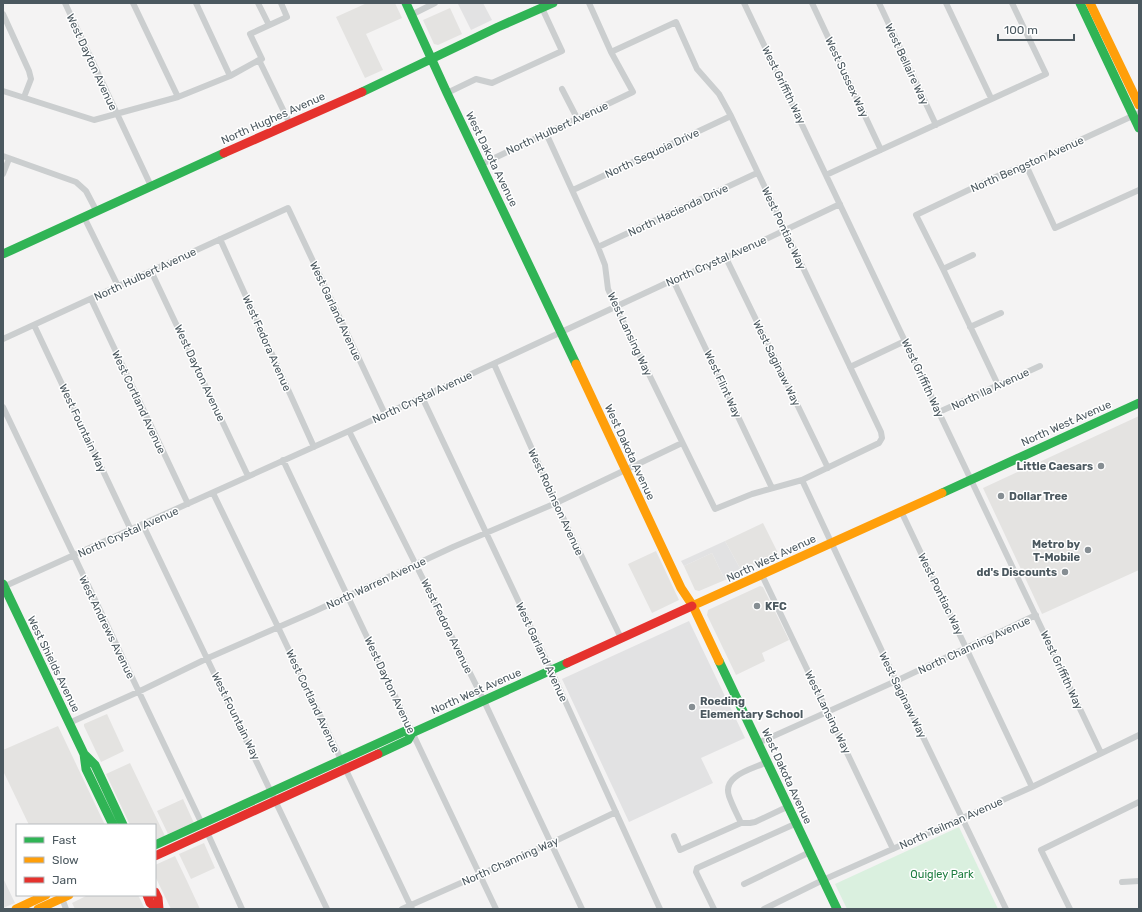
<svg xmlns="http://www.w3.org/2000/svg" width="1142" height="912" font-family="Rubik,sans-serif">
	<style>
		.commercial { fill: #e4e3e1 }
		.education { fill: #e2e2e3 }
		.green { fill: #daf0df }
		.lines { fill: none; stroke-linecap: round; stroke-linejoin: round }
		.street { stroke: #cbcecf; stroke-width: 6 }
		.fast { stroke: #30b455; stroke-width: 9 }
		.slow { stroke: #ff9f0a; stroke-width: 9 }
		.jam { stroke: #e5322d; stroke-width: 9 }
		.poi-dot { fill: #868e93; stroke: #fff; stroke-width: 1.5 }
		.labels { text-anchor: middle; stroke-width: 3; stroke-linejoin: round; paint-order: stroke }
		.street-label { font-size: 11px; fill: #4b585f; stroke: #fff }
		.poi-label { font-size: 11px; font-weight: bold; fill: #4b585f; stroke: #fff; text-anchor: end }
		.park-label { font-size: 11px; fill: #1e7e41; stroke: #fff }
	</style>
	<rect width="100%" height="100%" fill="#f4f3f3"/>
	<path class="commercial" d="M367,3H395L402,18L366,34L383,70L365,78L336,17Z
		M450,8L462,34L438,45L434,44L423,20Z
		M1139,416V570L1042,614L983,488Z
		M763,523L779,555L742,572L725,541Z
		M656,551L679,600L652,613L628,564Z
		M712,553L725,580L699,591L695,590L684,566Z
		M760,586L763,587L789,640L762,653L765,661L736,675L707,615L708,610Z
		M107,714L124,751L101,762L84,726V724Z
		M58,726L77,766L105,825H29L7,779L3,771V750Z
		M130,763L165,836L155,840V825H130L106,774Z
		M183,799L194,823L168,834L157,811Z
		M204,843L215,868L191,879L179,854Z
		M175,856L187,881L200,909H171L168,903L155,876V865Z
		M88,895H138L145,909H75L72,903Z"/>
	<path class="education" d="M460,3H483L492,20L471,30L458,4Z
		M725,541L742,572L725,580L712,553L684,566L681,561Z
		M689,621L745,738L701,758L713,783L629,822L562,679Z
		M3,878L15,903L3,908Z"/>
	<path class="green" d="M959,827L998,909H847L835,884Z"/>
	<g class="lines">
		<path class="street" d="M65,3L151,186
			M133,3L178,97
			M196,3L230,76
			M258,3L269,25
			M744,3L1101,753
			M812,3L881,150
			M879,3L936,125
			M946,3L991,98
			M3,14L29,71L31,79L24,97
			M411,15L435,3
			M262,59L250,34L287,17L281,3
			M562,89L577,118
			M3,91L94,120L178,97L230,76L259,60L290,124
			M447,93L476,79L492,83L562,51L542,8
			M546,133L598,247L605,265L608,289L616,307L715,509L752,494L802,480L879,443L882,438L881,432L731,116L719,94L697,69L676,22L611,52
			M3,156L76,182L86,191L97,212
			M482,164L633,92L611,52L589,3
			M1026,165L1055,228L1139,190
			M3,174L9,159
			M826,175L1046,74L1012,3
			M573,190L731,116
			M84,217L118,286
			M220,239L314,447
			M598,247L757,173
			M726,258L828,468
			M943,269L973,255
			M151,271L248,476
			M673,280L772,488
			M91,299L188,504
			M34,325L131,530
			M970,327L1001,313
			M3,339L288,208L385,414
			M494,364L556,503L621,638
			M850,367L905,341
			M998,385L943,269L916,215L1000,175L1026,165L1139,113
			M422,397L551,670L660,909
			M3,407L202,824
			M939,412L1040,366
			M349,431L484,701L582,909
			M283,460L496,909
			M802,480L896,681L1006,909
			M213,493L278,627L412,909
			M901,511L1032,787
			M143,525L327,909
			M762,575L893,849
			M3,587L349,431L673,280L726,258L840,204
			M69,723L138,692L208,658L313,612L453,547L556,503L682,443
			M758,743L896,681L1036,615
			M741,823C737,814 732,805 729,796C722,775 753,769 767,762
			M207,832L242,909
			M674,836L680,850L741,823H750L755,822L789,806
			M1122,882L1139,881
			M744,884L810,852
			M62,898L66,909
			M402,909L551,843L616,812
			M714,909L696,872L697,868L797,823
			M764,909L823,880L1032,787L1139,735
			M1070,909L1041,850L1139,802"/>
		<path class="fast" d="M406,3L447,93L576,364
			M1080,3L1139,128
			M362,92L498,27L553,3
			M3,254L224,153
			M942,493L1139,403
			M3,584L84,754L86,769L113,825
			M719,661L837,909
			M84,754L95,765L123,825
			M378,754L408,740L412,733L567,663
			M155,845L405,731L412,733"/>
		<path class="slow" d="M1090,3L1139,105
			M576,364L681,588L693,606L719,661
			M692,606L942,493
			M16,909L46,895
			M38,909L69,895"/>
		<path class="jam" d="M224,153L362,92
			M567,663L692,606
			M155,856L378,754
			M155,892L158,898L159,909
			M147,895L150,903L158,909"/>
	</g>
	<g class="poi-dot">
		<circle cx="1101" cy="466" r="4"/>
		<circle cx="1001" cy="496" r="4"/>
		<circle cx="1088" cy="550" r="4"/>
		<circle cx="1065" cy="572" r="4"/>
		<circle cx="757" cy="606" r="4"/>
		<circle cx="692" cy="707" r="4"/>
	</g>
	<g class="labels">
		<g class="street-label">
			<text transform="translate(92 62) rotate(65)" y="4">West Dayton Avenue</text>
			<text transform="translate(907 64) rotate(65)" y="4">West Bellaire Way</text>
			<text transform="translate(847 77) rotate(65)" y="4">West Sussex Way</text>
			<text transform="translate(784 85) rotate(64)" y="4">West Griffith Way</text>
			<text transform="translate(273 118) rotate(-24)" y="4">North Hughes Avenue</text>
			<text transform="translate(557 128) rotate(-25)" y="4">North Hulbert Avenue</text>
			<text transform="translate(652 153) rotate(-25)" y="4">North Sequoia Drive</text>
			<text transform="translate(492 159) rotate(64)" y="4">West Dakota Avenue</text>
			<text transform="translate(1027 164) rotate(-24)" y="4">North Bengston Avenue</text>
			<text transform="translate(678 210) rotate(-25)" y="4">North Hacienda Drive</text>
			<text transform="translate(784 228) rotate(65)" y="4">West Pontiac Way</text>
			<text transform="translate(716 261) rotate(-24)" y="4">North Crystal Avenue</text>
			<text transform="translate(145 274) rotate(-25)" y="4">North Hulbert Avenue</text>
			<text transform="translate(336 311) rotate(65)" y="4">West Garland Avenue</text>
			<text transform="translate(630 334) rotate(65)" y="4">West Lansing Way</text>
			<text transform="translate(267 343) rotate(66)" y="4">West Fedora Avenue</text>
			<text transform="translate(777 363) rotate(64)" y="4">West Saginaw Way</text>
			<text transform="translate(200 373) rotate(65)" y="4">West Dayton Avenue</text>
			<text transform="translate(923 378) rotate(65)" y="4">West Griffith Way</text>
			<text transform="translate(723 384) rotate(65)" y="4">West Flint Way</text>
			<text transform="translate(990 389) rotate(-25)" y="4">North Ila Avenue</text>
			<text transform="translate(422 397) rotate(-25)" y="4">North Crystal Avenue</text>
			<text transform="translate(139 402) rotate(65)" y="4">West Cortland Avenue</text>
			<text transform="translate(1066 423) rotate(-24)" y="4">North West Avenue</text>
			<text transform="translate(83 428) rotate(65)" y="4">West Fountain Way</text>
			<text transform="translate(630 452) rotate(65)" y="4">West Dakota Avenue</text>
			<text transform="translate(556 502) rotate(65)" y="4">West Robinson Avenue</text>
			<text transform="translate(128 532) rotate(-24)" y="4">North Crystal Avenue</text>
			<text transform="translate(771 558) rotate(-25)" y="4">North West Avenue</text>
			<text transform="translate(376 583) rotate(-25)" y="4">North Warren Avenue</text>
			<text transform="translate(941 594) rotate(64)" y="4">West Pontiac Way</text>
			<text transform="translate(447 626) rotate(64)" y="4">West Fedora Avenue</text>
			<text transform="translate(107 627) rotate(64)" y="4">West Andrews Avenue</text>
			<text transform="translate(974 645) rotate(-25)" y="4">North Channing Avenue</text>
			<text transform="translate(542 652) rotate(65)" y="4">West Garland Avenue</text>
			<text transform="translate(54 664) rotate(64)" y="4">West Shields Avenue</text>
			<text transform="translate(1062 670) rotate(65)" y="4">West Griffith Way</text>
			<text transform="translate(390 685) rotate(65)" y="4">West Dayton Avenue</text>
			<text transform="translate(476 691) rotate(-24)" y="4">North West Avenue</text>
			<text transform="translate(903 695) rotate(64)" y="4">West Saginaw Way</text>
			<text transform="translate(313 701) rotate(65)" y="4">West Cortland Avenue</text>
			<text transform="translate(828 712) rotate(64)" y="4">West Lansing Way</text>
			<text transform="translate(236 716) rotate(64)" y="4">West Fountain Way</text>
			<text transform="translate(787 776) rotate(65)" y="4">West Dakota Avenue</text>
			<text transform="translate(951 823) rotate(-24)" y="4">North Teilman Avenue</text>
			<text transform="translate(510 861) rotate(-24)" y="4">North Channing Way</text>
		</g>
		<g class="poi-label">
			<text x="1093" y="470">Little Caesars</text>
			<text x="1009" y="500" text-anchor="start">Dollar Tree</text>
			<text x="1080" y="548">Metro by<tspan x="1080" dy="13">T-Mobile</tspan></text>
			<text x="1057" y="576">dd's Discounts</text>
			<text x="765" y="610" text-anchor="start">KFC</text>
			<text x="700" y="705" text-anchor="start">Roeding<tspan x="700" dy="13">Elementary School</tspan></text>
		</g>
		<g class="park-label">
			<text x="942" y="878">Quigley Park</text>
		</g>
	</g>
	<rect width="1142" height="912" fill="none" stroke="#4b585f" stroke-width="8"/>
	<rect x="16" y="824" width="140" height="72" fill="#ffffff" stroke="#b7bcbf"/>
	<rect x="24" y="837" width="20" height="6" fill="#30b455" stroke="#b7bcbf"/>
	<text x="52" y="844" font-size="12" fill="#4b585f">Fast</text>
	<rect x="24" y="857" width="20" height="6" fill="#ff9f0a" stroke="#b7bcbf"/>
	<text x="52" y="864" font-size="12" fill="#4b585f">Slow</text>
	<rect x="24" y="877" width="20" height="6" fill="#e5322d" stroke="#b7bcbf"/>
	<text x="52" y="884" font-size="12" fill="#4b585f">Jam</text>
	<path d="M998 34v6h76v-6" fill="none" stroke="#4b585f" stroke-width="2"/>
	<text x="1004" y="34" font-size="12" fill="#4b585f" stroke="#ffffff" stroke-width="3" paint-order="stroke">100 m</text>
</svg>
